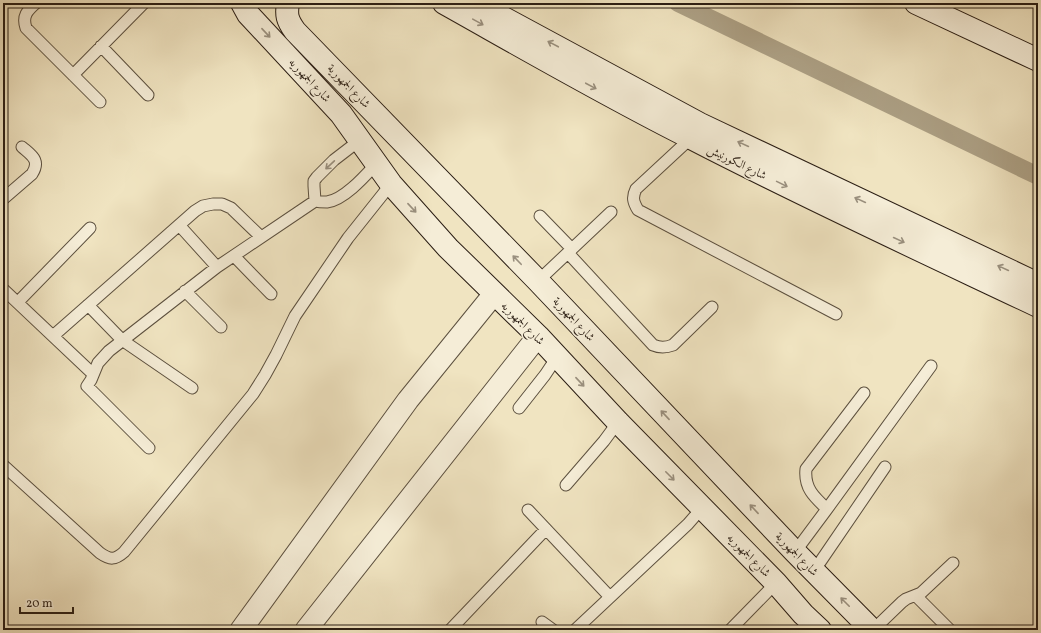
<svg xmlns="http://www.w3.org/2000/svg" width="1041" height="633" font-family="Vollkorn,Amiri,serif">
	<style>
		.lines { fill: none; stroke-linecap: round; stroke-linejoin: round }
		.canal { stroke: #ada186; stroke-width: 18 }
		.service-casing { stroke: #5c503f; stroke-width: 13 }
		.minor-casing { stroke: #5c503f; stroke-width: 23 }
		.secondary-casing { stroke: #2b1e14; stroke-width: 24 }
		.service { stroke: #f5edd7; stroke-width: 11 }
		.minor { stroke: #f5edd7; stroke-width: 21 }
		.secondary { stroke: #f5edd7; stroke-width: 22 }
		.oneway { stroke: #9a907f }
		.labels { text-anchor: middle; stroke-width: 3; stroke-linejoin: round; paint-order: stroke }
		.street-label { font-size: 12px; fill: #2b1e14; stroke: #f5edd7 }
	</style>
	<rect width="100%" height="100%" fill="#f0e4c1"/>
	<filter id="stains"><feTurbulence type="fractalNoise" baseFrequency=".005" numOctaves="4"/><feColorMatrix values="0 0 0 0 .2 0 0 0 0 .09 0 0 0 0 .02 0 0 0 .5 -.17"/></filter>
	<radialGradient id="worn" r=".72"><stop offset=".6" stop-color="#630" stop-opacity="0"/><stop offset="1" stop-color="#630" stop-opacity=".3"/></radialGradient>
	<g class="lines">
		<path class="canal" d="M678,3L1038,176"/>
		<defs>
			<path id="service" d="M36,3C27,11 22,16 26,28L100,102
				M3,4L4,3
				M101,46L148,95
				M73,75L144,3
				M691,138L636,189C632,197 633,202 638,210L836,314
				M3,199L32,174C41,160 31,155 22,147
				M315,201L314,186V181L317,177L334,160L360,140
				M540,216L572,249
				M179,225L217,267
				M568,253L653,345C660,348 665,348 673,345L712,307
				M234,256L271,294
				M538,281L611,212
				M3,289L93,374
				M185,291L221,327
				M18,302L90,228
				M88,305L122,340L192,388
				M53,336L195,211L203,206L213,204H222L231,208L261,237
				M519,408L545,375L557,357
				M149,448L87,386L91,380L98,363L109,351L217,267L315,201C319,202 323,202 327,202C344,200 365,176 376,164
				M3,465L100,553C110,560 115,560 124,552L253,394L265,375L276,355L295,316L348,238L391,184
				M566,485L604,441L618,422
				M827,509C814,497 804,488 806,469L864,393
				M528,510L610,597
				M795,552L827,509L931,366
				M814,571L885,467
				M916,596L950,630
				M542,622L553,630
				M450,630L546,529
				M575,630L688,524L702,508
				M730,630L776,583
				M873,630L902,602L906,599L921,593L953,563"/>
			<path id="minor" d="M241,630L408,400L494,294
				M306,630L538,336"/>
			<path id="secondary" d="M242,3L248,14L341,114L391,184L448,248L538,336L618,422L776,583L803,614L820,630
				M288,3C286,15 287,20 295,31L538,281L795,552L872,630
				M444,3C526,49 607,96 691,138C805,197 922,251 1038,306
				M476,3L700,124L1038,284
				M916,3L1038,60"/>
		</defs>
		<use href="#service" class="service-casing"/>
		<use href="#minor" class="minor-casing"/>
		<use href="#secondary" class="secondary-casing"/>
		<use href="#service" class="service"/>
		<use href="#minor" class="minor"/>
		<use href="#secondary" class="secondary"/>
	</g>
	<defs><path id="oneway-shaft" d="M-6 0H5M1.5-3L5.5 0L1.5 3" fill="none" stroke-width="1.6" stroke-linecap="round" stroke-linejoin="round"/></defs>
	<g class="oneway">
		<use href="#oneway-shaft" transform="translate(478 22) rotate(29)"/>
		<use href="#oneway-shaft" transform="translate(266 33) rotate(47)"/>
		<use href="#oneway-shaft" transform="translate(553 44) rotate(-152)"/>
		<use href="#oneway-shaft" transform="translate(591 86) rotate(28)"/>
		<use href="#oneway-shaft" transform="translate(743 144) rotate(-155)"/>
		<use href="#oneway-shaft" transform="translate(330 165) rotate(137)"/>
		<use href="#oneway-shaft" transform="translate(782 184) rotate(26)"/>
		<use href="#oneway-shaft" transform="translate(860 200) rotate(-155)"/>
		<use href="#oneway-shaft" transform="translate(412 208) rotate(47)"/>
		<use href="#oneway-shaft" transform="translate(899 240) rotate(25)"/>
		<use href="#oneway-shaft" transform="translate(517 260) rotate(-134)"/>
		<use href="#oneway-shaft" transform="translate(1003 268) rotate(-155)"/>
		<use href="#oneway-shaft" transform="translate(580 382) rotate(47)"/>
		<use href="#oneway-shaft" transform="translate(665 415) rotate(-133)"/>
		<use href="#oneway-shaft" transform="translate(670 476) rotate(45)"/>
		<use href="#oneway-shaft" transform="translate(754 509) rotate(-133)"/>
		<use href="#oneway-shaft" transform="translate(845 602) rotate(-135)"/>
	</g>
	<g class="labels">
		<g class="street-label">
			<text transform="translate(310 80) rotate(47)" y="4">شارع الجمهوريه</text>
			<text transform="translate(349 86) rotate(46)" y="4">شارع الجمهورية</text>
			<text transform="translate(737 162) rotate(26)" y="4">شارع الكورنيش</text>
			<text transform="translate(574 319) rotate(47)" y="4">شارع الجمهورية</text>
			<text transform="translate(523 323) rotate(45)" y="4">شارع الجمهوريه</text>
			<text transform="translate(797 554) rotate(46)" y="4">شارع الجمهورية</text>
			<text transform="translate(749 555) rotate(45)" y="4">شارع الجمهوريه</text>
		</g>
	</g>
	<rect width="1041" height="633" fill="none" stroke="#f0e4c1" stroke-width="16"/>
	<rect x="4" y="4" width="1033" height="625" fill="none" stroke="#2b1e14" stroke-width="2"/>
	<rect x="8" y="8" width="1025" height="617" fill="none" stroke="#2b1e14"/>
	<path d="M20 607v6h53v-6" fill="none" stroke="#2b1e14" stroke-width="2"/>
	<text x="26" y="607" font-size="12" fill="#2b1e14" stroke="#f5edd7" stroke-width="3" paint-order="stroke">20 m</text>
	<rect width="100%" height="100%" filter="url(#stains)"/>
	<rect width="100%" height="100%" fill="url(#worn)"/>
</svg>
